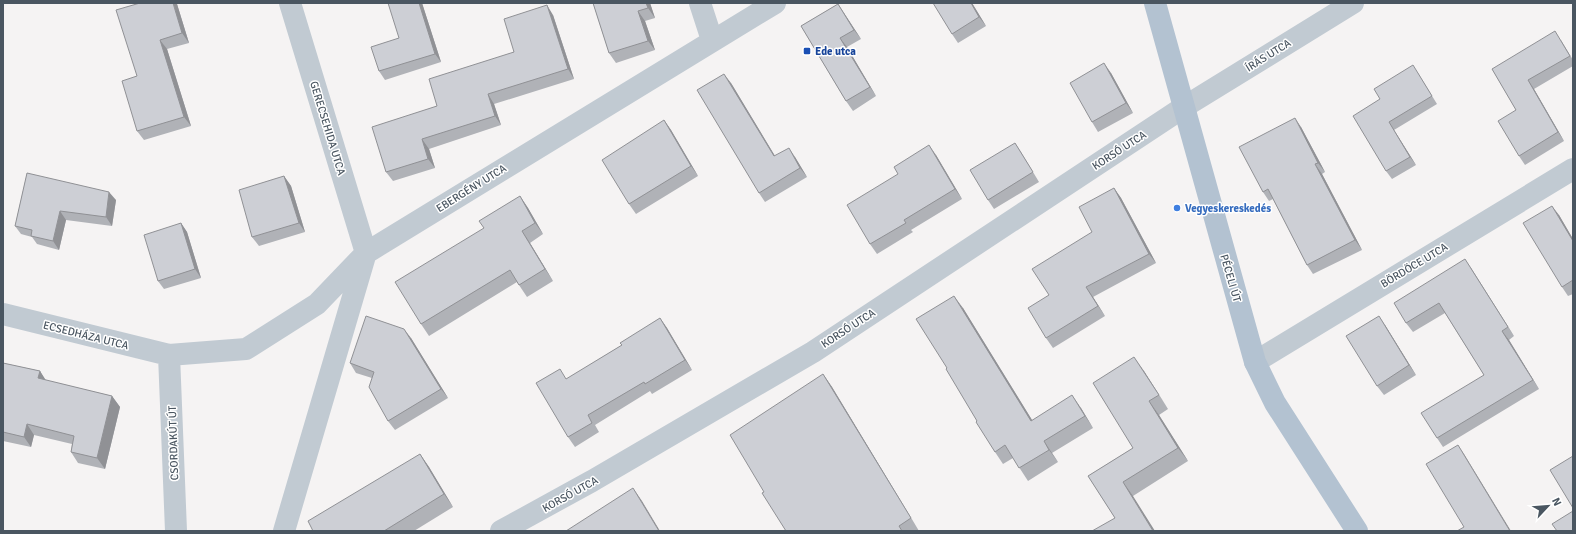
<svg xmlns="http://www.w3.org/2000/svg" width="1576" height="534" font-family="Signika,sans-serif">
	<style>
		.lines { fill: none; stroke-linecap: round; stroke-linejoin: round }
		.minor { stroke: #c1cad2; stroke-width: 22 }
		.major { stroke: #b3c2d1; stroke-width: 22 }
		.wall { fill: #b0b2b7 }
		.shaded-wall { fill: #909195 }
		.building { fill: #cdcfd5; stroke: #909195 }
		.transit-dot { fill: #1a4fb4; stroke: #fff; stroke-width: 1.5 }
		.shop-dot { fill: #3f7fe0; stroke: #fff; stroke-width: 1.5 }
		.labels { text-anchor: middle; stroke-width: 3; stroke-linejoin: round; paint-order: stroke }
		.transit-label { font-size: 11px; font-weight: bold; fill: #164399; stroke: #fff; text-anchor: start }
		.street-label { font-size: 11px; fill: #4a5661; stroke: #fff }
		.shop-label { font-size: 11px; font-weight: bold; fill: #366cbe; stroke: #fff; text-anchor: start }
	</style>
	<rect width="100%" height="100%" fill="#f5f3f3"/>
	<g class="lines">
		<path class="minor" d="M290,3L366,253
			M700,3L712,40
			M3,314L169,355L246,349L317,304L366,253L775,3
			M169,355L176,531
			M1255,362L1573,169
			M284,531L365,256
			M501,531L592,481L813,352L1184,107L1353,3"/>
		<path class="major" d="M1155,3L1255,362L1275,403L1357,531"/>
	</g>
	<path class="wall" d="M422,3L441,62L385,80L379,71L399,38Z
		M593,3H650L655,18L645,21L655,50L616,63L609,53Z
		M972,3L986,26L958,43L952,34Z
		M177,4L189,43L167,49L191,126L144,140L137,131V76Z
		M838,4L844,13L861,39L847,47L876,96L853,111L846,101L801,26Z
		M553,15L574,79L494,104L501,125L429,149L435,168L393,181L386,172Z
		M1561,40L1573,60V66L1534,89L1564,141L1525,165L1519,156L1516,110L1492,69Z
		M1111,73L1133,113L1098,132L1092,122Z
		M1418,73L1437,104L1394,130L1416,165L1392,179L1386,171L1380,99Z
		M731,83L775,156L795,157L807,177L765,202L759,193Z
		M664,120L671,130L698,176L636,214L629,204Z
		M1301,127L1325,172L1322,174L1362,250L1313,274L1307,265L1273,199L1269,201L1263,192Z
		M1015,143L1021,152L1039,182L994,209L988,200Z
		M936,155L962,199L911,230L913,232L877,254L870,244Z
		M27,173L116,200L112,226L66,220L59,250L37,244L32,237L21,234L15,226Z
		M284,176L291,186L305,232L259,246L252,237Z
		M1114,188L1121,198L1156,263L1093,297L1105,316L1053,348L1046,338L1092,232Z
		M520,196L528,208L543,234L530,243L553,281L527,297L517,282L429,336L421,324L484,228Z
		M1559,215L1573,239V294L1568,296L1562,287Z
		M181,223L187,232L201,278L164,289L158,281Z
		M1471,268L1514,336L1509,340L1539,389L1443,447L1437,438L1484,375L1445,313L1413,332L1406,323Z
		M963,308L1032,420L1081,408L1093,428L1052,453L1058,462L1028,481L1013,458L1003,464L995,452L947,368Z
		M660,318L667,328L692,370L652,394L650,391L595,425L599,432L575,447L568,437L567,379L622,345Z
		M1385,325L1416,375L1384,395L1377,386Z
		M411,338L448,398L395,430L388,421L372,378L356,373L350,363Z
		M3,363L40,371L45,380L112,396L120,407L105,469L78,463L71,452L72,444L34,435L31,447L3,441Z
		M1144,371L1168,409L1159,415L1188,461L1133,496L1115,518L1088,476L1133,448Z
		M823,374L832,387L919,531H786L764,492Z
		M420,454L429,467L453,507L414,531H313Z"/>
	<path class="shaded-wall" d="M173,3H176L177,4L189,43L182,33Z
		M419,3H422L441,62L435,54Z
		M646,3H650L655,18L648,8Z
		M971,3H972L986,26L979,17Z
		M838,4L844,13L861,39L854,30Z
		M547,5L553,15L574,79L568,69Z
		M638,11L645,21L655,50L648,41Z
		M840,38L847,47L876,96L870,87Z
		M160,40L167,49L191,126L184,117Z
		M1104,63L1111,73L1133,113L1126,103Z
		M724,74L731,83L781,166L774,156Z
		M1528,80L1534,89L1564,141L1558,132Z
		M488,94L494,104L501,125L495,116Z
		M1295,118L1301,127L1325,172L1318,163Z
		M664,120L671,130L698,176L691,166Z
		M1389,122L1394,130L1416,165L1410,157Z
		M422,139L429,149L435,168L428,159Z
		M929,145L936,155L962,199L955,189Z
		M789,148L795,157L807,177L800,168Z
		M1315,164L1322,174L1362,250L1355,240Z
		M284,176L291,186L305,232L299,223Z
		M1114,188L1121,198L1156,263L1149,254Z
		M109,192L116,200L112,226L106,217Z
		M520,196L528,208L543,234L535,223Z
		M1552,206L1559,215L1573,239V241Z
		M60,211L66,220L59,250L53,241Z
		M181,223L187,232L201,278L195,269Z
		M522,231L530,243L553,281L545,269Z
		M1465,259L1471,268L1514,336L1508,327Z
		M1086,287L1093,297L1105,316L1098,306Z
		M954,296L963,308L1040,433L1031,421Z
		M1379,316L1385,325L1416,375L1409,365Z
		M660,318L667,328L692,370L685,360Z
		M404,329L411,338L448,398L441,389Z
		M1502,331L1509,340L1539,389L1533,380Z
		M1134,357L1144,371L1168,409L1159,395Z
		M40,371L47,382L38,378Z
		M823,374L832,387L919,531L911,518Z
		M1072,395L1081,408L1093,428L1085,416Z
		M112,396L120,407L105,469L97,458Z
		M1149,401L1159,415L1188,461L1178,448Z
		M27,424L34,435L31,447L24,437Z
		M1044,441L1058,462L1049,450Z
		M1458,445L1464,454L1511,531H1510Z
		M420,454L429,467L453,507L444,494Z
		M1123,482L1133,496L1155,531H1153Z
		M633,488L642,501L660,531H659Z"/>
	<path class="building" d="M140,3H173L182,33L160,40L184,117L137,131L122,81L137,76L116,10Z
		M388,3H419L435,54L379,71L371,47L399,38Z
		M593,3H646L648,8L638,11L648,41L609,53Z
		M933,3H971L979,17L952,34Z
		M838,4L854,30L840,38L870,87L846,101L801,26Z
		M547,5L568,69L488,94L495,116L422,139L428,159L386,172L372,127L437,106L429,79L514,52L504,19Z
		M1555,31L1570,56L1528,80L1558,132L1519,156L1498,121L1516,110L1492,69Z
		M1104,63L1126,103L1092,122L1070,83Z
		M1413,65L1432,96L1389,122L1410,157L1386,171L1353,116L1380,99L1374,89Z
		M724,74L774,156L789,148L800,168L759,193L697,90Z
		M1295,118L1318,163L1315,164L1355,240L1307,265L1268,189L1263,192L1239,147Z
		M664,120L691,166L629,204L602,160Z
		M1015,143L1033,172L988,200L970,170Z
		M929,145L955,189L904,220L906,223L870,244L847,205L898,174L894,167Z
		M27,173L109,192L106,217L60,211L53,241L31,236L32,230L15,226Z
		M284,176L299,223L252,237L239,190Z
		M1114,188L1149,254L1086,287L1098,306L1046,338L1028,308L1049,295L1032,269L1092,232L1079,207Z
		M520,196L535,223L522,231L545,269L519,285L510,270L421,324L395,282L484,228L479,221Z
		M1552,206L1573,241V280L1562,287L1523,223Z
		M181,223L195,269L158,281L144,235Z
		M1465,259L1508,327L1502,331L1533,380L1437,438L1421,413L1484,375L1439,303L1406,323L1394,303Z
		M954,296L1031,421L1072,395L1085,416L1044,441L1049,450L1019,468L1005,445L995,452L976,422L977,421L946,369L947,368L916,319Z
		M366,316L404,329L441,389L388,421L369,387L374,372L350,363Z
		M1379,316L1409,365L1377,386L1346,336Z
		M660,318L685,360L645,384L644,382L588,415L592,423L568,437L536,383L560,369L566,379L622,345L620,343Z
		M1134,357L1159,395L1149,401L1178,448L1123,482L1153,531H1092L1115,518L1088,476L1133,448L1093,383Z
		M3,363L40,371L38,378L112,396L97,458L71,452L74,436L27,424L24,437L3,432Z
		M823,374L911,518L899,526L902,531H786L762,493L764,492L730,435Z
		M1458,445L1510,531H1457L1464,527L1426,464Z
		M420,454L444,494L384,531H313L308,521Z
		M1573,456V508L1550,470Z
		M633,488L659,531H566Z
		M1573,511V531H1557L1552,524Z"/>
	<rect class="transit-dot" x="803" y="47" width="8" height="8" rx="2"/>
	<circle class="shop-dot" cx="1177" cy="208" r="4"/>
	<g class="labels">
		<g class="transit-label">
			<text x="815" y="55">Ede utca</text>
		</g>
		<g class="street-label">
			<text transform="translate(1268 55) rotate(-32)" y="4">ÍRÁS UTCA</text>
			<text transform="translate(328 128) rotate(73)" y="4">GERECSEHIDA UTCA</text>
			<text transform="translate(1119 150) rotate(-33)" y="4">KORSÓ UTCA</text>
			<text transform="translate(471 188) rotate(-32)" y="4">EBERGÉNY UTCA</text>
			<text transform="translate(1414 265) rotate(-31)" y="4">BÖRDÖCE UTCA</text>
			<text transform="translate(1231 278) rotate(74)" y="4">PÉCELI ÚT</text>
			<text transform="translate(848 328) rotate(-33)" y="4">KORSÓ UTCA</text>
			<text transform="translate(86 335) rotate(14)" y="4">ECSEDHÁZA UTCA</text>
			<text transform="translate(173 443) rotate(-92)" y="4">CSORDAKÚT ÚT</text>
			<text transform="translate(570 494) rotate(-29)" y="4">KORSÓ UTCA</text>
		</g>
		<g class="shop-label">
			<text x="1185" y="212">Vegyeskereskedés</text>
		</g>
	</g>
	<rect width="1576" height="534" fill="none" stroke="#4a5661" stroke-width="8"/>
	<g transform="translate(1548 506) rotate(64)" stroke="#ffffff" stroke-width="3" paint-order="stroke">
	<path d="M0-3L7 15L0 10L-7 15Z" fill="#4a5661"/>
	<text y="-6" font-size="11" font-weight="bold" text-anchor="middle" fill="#4a5661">N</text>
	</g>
</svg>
